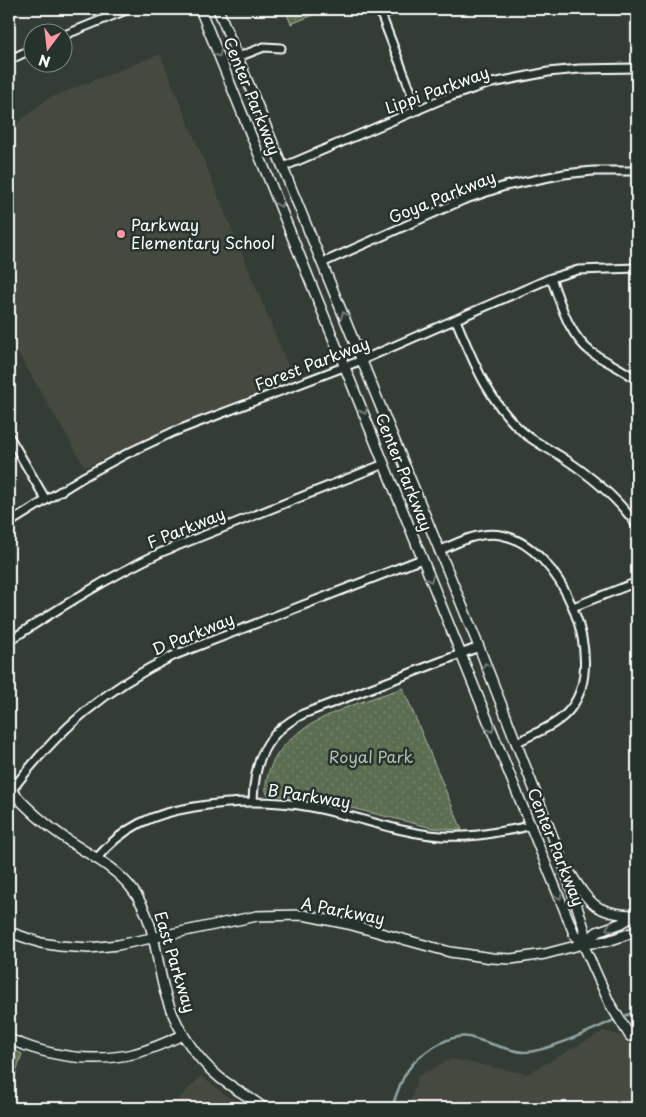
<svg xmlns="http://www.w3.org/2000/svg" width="646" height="1117" font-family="'Playpen Sans',sans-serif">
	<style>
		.built { fill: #45493f }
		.park { fill: url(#park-dots); stroke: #aeb6a8 }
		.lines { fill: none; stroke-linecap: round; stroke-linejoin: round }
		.stream { stroke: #91a6a7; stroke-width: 2.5 }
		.minor-casing { stroke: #fff; stroke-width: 11 }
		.tertiary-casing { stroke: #fff; stroke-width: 12 }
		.minor { stroke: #26332d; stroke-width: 7 }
		.tertiary { stroke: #26332d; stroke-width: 9 }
		.oneway { stroke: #727a76 }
		.poi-dot { fill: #ff9aa2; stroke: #26332d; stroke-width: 2 }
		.labels { text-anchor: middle; stroke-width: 5; stroke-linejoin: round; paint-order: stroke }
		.street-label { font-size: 16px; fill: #fff; stroke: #26332d }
		.poi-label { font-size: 16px; fill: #fff; stroke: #26332d; text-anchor: start }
		.park-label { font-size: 16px; fill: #b6beb1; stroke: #26332d }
	</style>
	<defs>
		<pattern id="park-dots" width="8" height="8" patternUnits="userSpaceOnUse" patternTransform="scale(1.25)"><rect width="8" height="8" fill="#5c6e51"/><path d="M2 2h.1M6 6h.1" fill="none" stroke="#74846b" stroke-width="1.8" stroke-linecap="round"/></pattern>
	</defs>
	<rect width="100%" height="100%" fill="#343d35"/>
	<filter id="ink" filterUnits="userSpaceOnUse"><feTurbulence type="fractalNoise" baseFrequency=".02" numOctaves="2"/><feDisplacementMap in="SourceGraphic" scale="10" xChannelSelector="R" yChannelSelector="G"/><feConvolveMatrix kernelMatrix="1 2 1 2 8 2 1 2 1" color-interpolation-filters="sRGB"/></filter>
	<g filter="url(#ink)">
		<path class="built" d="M160,54L293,378L186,422L85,467L9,338V130L47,99Z
			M604,1031L637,1040V1108H409L418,1076L452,1059L527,1074Z
			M201,1076L242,1108H123L178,1100Z"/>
		<path class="park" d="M285,9H326V10L291,24Z
			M403,688L462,830L433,828L319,800L267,794C264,787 267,778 269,771C286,721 357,704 403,688Z
			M9,1048L22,1054L12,1085L9,1083Z"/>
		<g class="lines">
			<path class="stream" d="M622,1017L637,1011
				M392,1108C401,1077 410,1059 439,1044C448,1039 459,1035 469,1037C485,1041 507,1051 524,1052C545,1053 595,1028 617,1019"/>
			<defs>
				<path id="minor" d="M379,9L418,110
					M381,14L397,9
					M62,36L129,9
					M238,57L264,47L281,48
					M9,60L32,49
					M283,167L443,99L487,84L548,72L579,69L637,68
					M322,263L463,200L505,186L564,174L593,171H637
					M551,278C561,304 568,334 591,352C606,362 623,369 637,380
					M456,320C473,361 489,403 524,433C536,443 549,449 562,457C591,476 618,498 637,526
					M9,436L46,500
					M9,523L85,476L128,453L173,432L362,360L551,278L578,270L637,268
					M439,551C458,542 480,531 501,535C561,546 609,659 571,708C559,725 534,733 516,743
					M573,607L637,582
					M9,641C59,608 108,577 162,552L384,464
					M11,791C57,730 106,688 175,655L422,559
					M253,802C254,761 265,733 303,714L479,647
					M96,859C124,826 152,814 194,807C232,801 273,800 311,807C354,815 397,833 441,836C460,837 478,836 497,832C509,830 520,829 531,825"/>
				<path id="tertiary" d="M200,9C326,317 451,626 575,936L583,944L610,1004L630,1036
					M218,9L479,647L561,858L585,931L583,944
					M9,788C26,808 47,826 69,841C90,855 116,868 132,889C155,919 155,954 164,989C173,1023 193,1056 220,1078C234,1089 250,1097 264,1108
					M569,871C589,903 595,914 635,915
					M9,932L41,943L60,946L89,948L118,945L257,916L303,915L348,924L450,952L492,958L511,959L545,954L583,944L608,941L637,931
					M583,944L597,932L622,923L635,915
					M9,1039C48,1056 91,1063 133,1054C150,1050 167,1042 183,1035"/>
			</defs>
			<use href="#minor" class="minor-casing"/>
			<use href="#tertiary" class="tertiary-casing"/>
			<use href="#minor" class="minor"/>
			<use href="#tertiary" class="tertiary"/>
		</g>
		<defs><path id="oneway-chevron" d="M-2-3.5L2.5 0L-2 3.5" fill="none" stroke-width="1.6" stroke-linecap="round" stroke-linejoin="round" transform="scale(1.25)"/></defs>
		<g class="oneway">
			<use href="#oneway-chevron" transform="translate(218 54) rotate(68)"/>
			<use href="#oneway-chevron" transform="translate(280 204) rotate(68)"/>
			<use href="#oneway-chevron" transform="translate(344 315) rotate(-113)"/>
			<use href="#oneway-chevron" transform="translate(364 411) rotate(69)"/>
			<use href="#oneway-chevron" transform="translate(430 579) rotate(68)"/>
			<use href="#oneway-chevron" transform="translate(486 666) rotate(-111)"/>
			<use href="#oneway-chevron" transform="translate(491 729) rotate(68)"/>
			<use href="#oneway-chevron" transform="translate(559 896) rotate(68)"/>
			<use href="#oneway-chevron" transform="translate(609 928) rotate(159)"/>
		</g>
	</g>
	<circle class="poi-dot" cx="121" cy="234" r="5"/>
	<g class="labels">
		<g class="street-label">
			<text transform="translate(437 90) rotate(-20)" y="6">Lippi Parkway</text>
			<text transform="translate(252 96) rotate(68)" y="6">Center Parkway</text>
			<text transform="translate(442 197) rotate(-22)" y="6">Goya Parkway</text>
			<text transform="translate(312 364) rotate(-21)" y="6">Forest Parkway</text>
			<text transform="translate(404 472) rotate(68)" y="6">Center Parkway</text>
			<text transform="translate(186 528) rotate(-22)" y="6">F Parkway</text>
			<text transform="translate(193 634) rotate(-22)" y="6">D Parkway</text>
			<text transform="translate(309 796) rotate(9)" y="6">B Parkway</text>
			<text transform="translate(556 847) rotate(68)" y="6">Center Parkway</text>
			<text transform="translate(343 911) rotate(11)" y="6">A Parkway</text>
			<text transform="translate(175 962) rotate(73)" y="6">East Parkway</text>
		</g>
		<g class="poi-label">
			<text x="131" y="231">Parkway<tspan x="131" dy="18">Elementary School</tspan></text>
		</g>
		<g class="park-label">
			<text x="371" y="763">Royal Park</text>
		</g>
	</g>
	<rect width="646" height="1117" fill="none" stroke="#26332d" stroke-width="30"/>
	<rect x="15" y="15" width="616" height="1087" fill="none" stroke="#fff" stroke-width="2" filter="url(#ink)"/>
	<g transform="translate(48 48) rotate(195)"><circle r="24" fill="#26332d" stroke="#7d8581"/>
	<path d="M0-4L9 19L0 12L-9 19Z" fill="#ff9aa2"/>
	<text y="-8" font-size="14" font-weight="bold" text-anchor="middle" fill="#ffffff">N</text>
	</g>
</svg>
